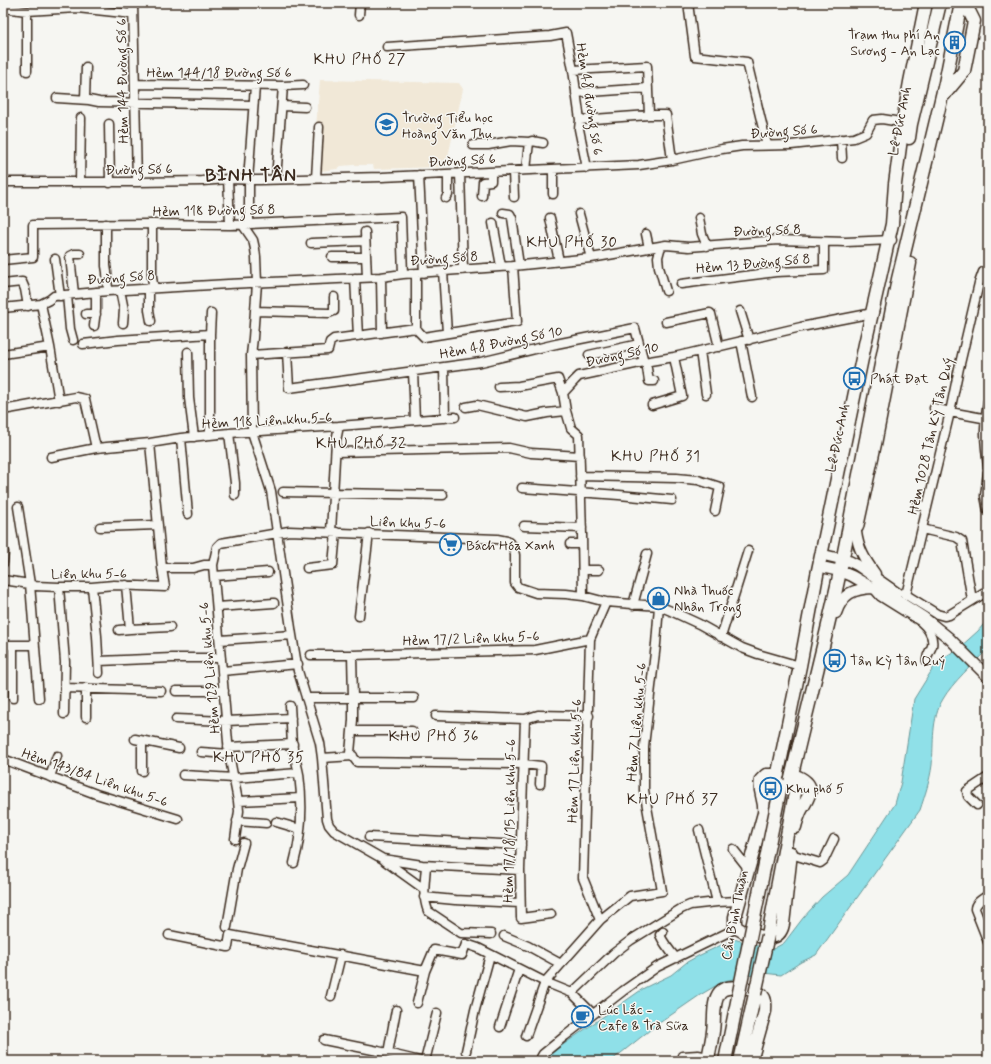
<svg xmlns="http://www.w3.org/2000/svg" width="991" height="1064" font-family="Mynerve,sans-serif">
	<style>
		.built { fill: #f1e8d7 }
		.water { fill: #8fe0e8; stroke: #6d9797 }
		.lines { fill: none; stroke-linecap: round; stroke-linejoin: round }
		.minor-casing { stroke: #3b2a1e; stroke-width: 11 }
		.major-casing { stroke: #3b2a1e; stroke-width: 13 }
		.highway-casing { stroke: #3b2a1e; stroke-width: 15 }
		.minor { stroke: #f6f6f2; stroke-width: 8 }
		.major { stroke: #f6f6f2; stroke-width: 10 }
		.highway { stroke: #f6f6f2; stroke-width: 12 }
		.highway-bridge-casing { stroke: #3b2a1e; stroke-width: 15; stroke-linecap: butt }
		.highway-bridge { stroke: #f6f6f2; stroke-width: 12 }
		.labels { text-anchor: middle; stroke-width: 3; stroke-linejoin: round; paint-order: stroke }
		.poi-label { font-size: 14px; fill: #3b2a1e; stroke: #f6f6f2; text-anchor: start }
		.street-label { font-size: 14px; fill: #3b2a1e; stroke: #f6f6f2 }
		.neighbourhood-label { font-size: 15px; letter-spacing: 1px; fill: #3b2a1e; stroke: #f6f6f2 }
		.district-label { font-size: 18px; font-weight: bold; letter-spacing: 1px; fill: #3b2a1e; stroke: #f6f6f2 }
	</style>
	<rect width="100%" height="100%" fill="#f6f6f2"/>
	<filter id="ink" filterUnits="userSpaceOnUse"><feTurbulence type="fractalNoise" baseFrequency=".025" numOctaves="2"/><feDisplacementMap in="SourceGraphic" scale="8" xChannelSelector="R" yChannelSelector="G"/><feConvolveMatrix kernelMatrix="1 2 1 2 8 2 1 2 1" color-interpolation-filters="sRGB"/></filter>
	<g filter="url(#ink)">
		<path class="built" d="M320,80L459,83L463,89L447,161L441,167L374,169L373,165H354L341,166L337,169L321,171L313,163Z"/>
		<path class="water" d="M988,619V649C974,663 952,683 943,699C931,719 934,743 932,765C930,780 925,795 920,810L816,955L801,962L781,975L763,973L724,981L700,995L655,1026L611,1061H542L554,1051L644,988L671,975L687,962L698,956L734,939L764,948L773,949L784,943L803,918L822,897L848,875L895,804L901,782L914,699L937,662L959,648L978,631Z"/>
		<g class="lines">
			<defs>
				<path id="minor" d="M133,3L137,182
					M688,3L695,56L747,62L767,145
					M3,8L27,11L77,8L133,14
					M359,15L360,3
					M387,47L550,36L566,33L573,70L580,120L579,129L587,168
					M573,70L647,66L649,115
					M27,71V11
					M135,84L283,86L303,85
					M576,93L648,88
					M57,98L89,100L99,102L253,105
					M85,99L86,67
					M282,106L305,107
					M580,120L649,115H666L672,160
					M109,124L110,183
					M841,139L842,158
					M473,145H488L511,141L529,142L532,141L543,143
					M553,169V194
					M526,170L529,142
					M513,171L514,197
					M460,173L463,270
					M419,175L424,273
					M316,178L319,127
					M228,179L230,225
					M276,179L283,86
					M248,180L255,86
					M3,182H137L202,181L228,179L259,180L382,177L639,165L672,160L722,149L742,146L791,145L854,138L866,133L873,120L882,119L907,123
					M80,182L81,118
					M482,196L483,182L491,181V172
					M446,198L448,195V174
					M503,213L510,214L512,218L519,265
					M579,214L591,258
					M550,218L559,261
					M699,218L702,234L707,246
					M493,223L501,266
					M106,224V266L107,272L108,291
					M152,224V277L153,284L155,288
					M242,224L253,240L255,249L256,257L257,283L253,338L251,355L252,432L271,491L292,635L298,671L320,743L322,758L327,819L329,825L334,831L383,859L422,865L520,870
					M249,224V180
					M365,232L367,277
					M646,234L649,248
					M311,243L365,241
					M661,246L658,257L659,267L666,291
					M332,257H366
					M55,259L60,296
					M3,260L33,257V225L152,224L230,225L401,217L403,274
					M443,271L447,333
					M416,274V328
					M381,277L382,333
					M355,278L358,336
					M3,284L22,282L25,289L28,306
					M681,284L776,272L824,270V242
					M149,288V310L151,321
					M120,290L124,310L123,323
					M74,294L70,256L74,254H80
					M67,295L70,329L73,340
					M41,304L50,347L59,401
					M3,308L41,304L49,300L54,296L108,291L228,284L381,277L403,274L513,266L591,258L666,245L689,247L778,240L846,242L892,240
					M255,311L329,313L334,311V297
					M740,311L749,340
					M86,314H96
					M666,322L710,313L711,314L719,347
					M94,326L96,310V292
					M741,341L752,397
					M83,344L118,340L210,334
					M700,351L706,394
					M188,352L189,398L194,437
					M287,352L289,388L481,362L556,344L635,328L644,362
					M3,354L50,347
					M251,355L328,350L330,342L334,339L416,328L419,332L424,337L517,322L513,266
					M589,355L639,344
					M646,362L649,381H654
					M444,367L445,418
					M413,371L415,420
					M499,387L519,386L558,379L563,393
					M988,401C983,425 985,443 988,467
					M652,405L682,396L674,357
					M466,407L477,405L527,417L547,413L566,411
					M934,408L950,412L988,419
					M3,410L76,397L85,399L96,448
					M339,426L455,417
					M229,433L235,483V495
					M210,435V334L211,313
					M181,438L188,514
					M150,443L162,568
					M336,452L509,448L531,453L580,456
					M51,457L96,448L150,443L181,438L229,433L339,426L336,441L331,532
					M988,472L985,496L988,511
					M580,476L676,478L698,480L720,487L715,511
					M522,488L619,495L672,500
					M283,492L443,495
					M918,504L927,508
					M18,507L30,584L39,698
					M524,526L582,528
					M100,527L158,525
					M922,529L956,537L962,541L972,600
					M570,544H582
					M3,563L4,552
					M213,565L229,754L238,801L239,811L235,839
					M307,568L333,565L336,532
					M583,570H599
					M214,576L268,572
					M3,580L30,584L35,586L59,587H92L114,585L165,587L162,568H193L204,565H213L217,547L221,543L289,531L497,539L507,541L513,546L515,555V583L518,587L536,593L566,594L583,596L606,602L659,606L671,611L699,624L742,648L758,654L800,666
					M126,585L130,629
					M59,587L65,662L64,714
					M92,587L97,636L99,673
					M874,589L880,596L920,621C927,627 934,636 932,646C930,652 926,655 927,661
					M903,593L937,614L944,616L949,615L988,591
					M906,595L950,412L959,368L979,283L983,272L988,274
					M583,596L582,534L579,435L571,428L566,411L563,393L575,380L579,376L644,362L674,357L801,327L873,313
					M633,605L647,554
					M217,607L274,603
					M359,616L369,533
					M119,630L130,629L170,627
					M721,637L748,551
					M220,640L292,635
					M3,645H34
					M13,645V698
					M311,655H352L535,650L590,639
					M352,655L353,698V720L350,753L357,762L523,764L541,766L540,784
					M99,661L172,658H221
					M222,671L298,664
					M65,688L161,691
					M176,691H224
					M306,698H414
					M290,706C291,719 291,731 292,743C294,754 297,764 299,774C303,804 302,834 294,863
					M436,716L525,719L538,715L589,716
					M86,717V688
					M176,719L226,721L291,718
					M525,719L520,870L521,918L551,914
					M352,731H412
					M135,739L179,748
					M228,747L293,744
					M201,752L229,754
					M322,758L353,756
					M3,759L96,794L178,819
					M142,771V741
					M183,775L234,778L298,773
					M50,777L57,756
					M238,801L301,798
					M977,805L968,796L967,791L988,777
					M237,821L266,823
					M276,822L300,829
					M699,830L717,902
					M369,837L521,845
					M733,849L748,868
					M791,854L820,863L824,860L834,839
					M385,861L424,889
					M426,866C425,881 422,896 428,911L461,933L491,934
					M988,895C983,899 975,902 975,909L988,942
					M424,897L455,900L520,903
					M600,920L583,878L590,639L606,602
					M227,927L237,869L244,843
					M663,932L660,935C664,944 670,951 676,958
					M169,935L228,947L230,935L425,971
					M504,936L528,946L561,964
					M466,944L478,948L545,982L572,993L593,1014
					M572,993L614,953L631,940L681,909L690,905L717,902L739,901
					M331,996L341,955
					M417,1003L425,971L434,950L462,955L466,944
					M500,1027L519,969
					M526,1036L545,982L600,920L630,896L662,891L644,790V746L656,644L659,606
					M324,1040L378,1051L420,1061
					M466,1051L475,1010L490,955
					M388,1053L396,1010
					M682,1056L698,1055L709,1057
					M425,1061L437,1013
					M539,1061L543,1054L565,1036L623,991L657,967L737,928"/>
				<path id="major" d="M856,532C858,549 865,560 875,574
					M828,556L849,561L857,565L897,593
					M826,568L840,571L852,576L873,588L884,592L923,617L949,638L988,677
					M836,613C843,593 853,589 873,588"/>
				<path id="highway" d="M944,95L964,71L974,21L965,3
					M909,138L911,124L940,3
					M857,527L875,444L910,263
					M778,775H766L761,780C758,791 766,801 764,813L735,917V924L737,928L744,932C758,936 779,945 783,924L791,853
					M789,787C810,696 835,606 851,515L898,279L945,83L961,3
					M773,797L800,666L817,575L865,344L892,224L895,184L904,116L910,82L926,3
					M795,827C796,822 798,817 800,812C807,798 819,787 798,777
					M768,935L798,777
					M708,1061C709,1051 712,1041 713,1031C715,1019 712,1001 720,992C727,983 759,988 764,998C766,1002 765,1007 765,1011L751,1061
					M740,1061L755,994"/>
			</defs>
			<use href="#minor" class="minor-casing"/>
			<use href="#major" class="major-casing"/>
			<use href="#highway" class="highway-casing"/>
			<use href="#minor" class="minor"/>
			<use href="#major" class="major"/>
			<use href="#highway" class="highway"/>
			<defs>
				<path id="highway-bridge" d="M755,994L768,935
					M725,1061L781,785"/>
			</defs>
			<use href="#highway-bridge" class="highway-bridge-casing"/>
			<use href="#highway-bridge" class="highway-bridge"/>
		</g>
	</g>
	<defs>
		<symbol id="building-ring" viewBox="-11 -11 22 22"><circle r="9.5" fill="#f6f6f2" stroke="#1f6fb2" stroke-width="1.5"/><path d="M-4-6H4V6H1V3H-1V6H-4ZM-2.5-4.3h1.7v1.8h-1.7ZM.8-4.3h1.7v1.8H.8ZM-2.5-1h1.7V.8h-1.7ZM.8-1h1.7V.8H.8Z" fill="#1f6fb2"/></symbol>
		<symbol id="school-ring" viewBox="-11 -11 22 22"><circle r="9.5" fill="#f6f6f2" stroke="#1f6fb2" stroke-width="1.5"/><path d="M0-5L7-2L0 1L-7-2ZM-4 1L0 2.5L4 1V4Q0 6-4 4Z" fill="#1f6fb2"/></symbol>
		<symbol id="bus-ring" viewBox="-11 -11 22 22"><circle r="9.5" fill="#f6f6f2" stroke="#1f6fb2" stroke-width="1.5"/><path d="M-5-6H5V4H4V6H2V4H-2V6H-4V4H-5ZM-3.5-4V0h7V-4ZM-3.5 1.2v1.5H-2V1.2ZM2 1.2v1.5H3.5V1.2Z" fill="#1f6fb2"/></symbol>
		<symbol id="supermarket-ring" viewBox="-11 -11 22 22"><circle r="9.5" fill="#f6f6f2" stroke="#1f6fb2" stroke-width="1.5"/><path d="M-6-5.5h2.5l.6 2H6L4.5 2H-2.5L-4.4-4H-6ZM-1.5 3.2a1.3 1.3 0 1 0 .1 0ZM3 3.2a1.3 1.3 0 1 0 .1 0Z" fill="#1f6fb2"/></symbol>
		<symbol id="shop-ring" viewBox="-11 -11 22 22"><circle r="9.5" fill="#f6f6f2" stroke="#1f6fb2" stroke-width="1.5"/><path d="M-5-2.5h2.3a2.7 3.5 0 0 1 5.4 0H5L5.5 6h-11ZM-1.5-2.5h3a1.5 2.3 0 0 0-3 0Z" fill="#1f6fb2"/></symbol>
		<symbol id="cafe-ring" viewBox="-11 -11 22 22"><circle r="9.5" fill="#f6f6f2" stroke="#1f6fb2" stroke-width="1.5"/><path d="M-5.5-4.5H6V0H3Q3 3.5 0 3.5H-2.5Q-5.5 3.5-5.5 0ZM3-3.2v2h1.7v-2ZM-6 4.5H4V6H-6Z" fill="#1f6fb2"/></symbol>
	</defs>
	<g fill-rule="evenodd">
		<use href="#building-ring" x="942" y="30" width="25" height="25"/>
		<use href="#school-ring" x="374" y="112" width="25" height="25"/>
		<use href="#bus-ring" x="842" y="366" width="25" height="25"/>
		<use href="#supermarket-ring" x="438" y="532" width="25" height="25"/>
		<use href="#shop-ring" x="646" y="586" width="25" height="25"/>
		<use href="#bus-ring" x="822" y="648" width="25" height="25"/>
		<use href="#bus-ring" x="758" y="776" width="25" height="25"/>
		<use href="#cafe-ring" x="570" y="1004" width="25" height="25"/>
	</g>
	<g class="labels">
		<g class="poi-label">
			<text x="940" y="39" text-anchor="end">Trạm thu phí An<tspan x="940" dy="16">Sương - An Lạc</tspan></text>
			<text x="402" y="122">Trường Tiểu học<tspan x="402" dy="16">Hoàng Văn Thụ</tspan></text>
			<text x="870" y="383">Phát Đạt</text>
			<text x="466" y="550">Bách Hóa Xanh</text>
			<text x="674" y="595">Nhà Thuốc<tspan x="674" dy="16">Nhân Trọng</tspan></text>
			<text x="850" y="665">Tân Kỳ Tân Quý</text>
			<text x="786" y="793">Khu phố 5</text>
			<text x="598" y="1014">Lúc Lắc -<tspan x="598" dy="16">Cafe &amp; Trà Sữa</tspan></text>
		</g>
		<g class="street-label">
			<text x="219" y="77">Hẻm 144/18 Đường Số 6</text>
			<text transform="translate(122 81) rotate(-91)" y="5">Hẻm 144 Đường Số 6</text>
			<text transform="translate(590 99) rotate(81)" y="5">Hẻm 48 đường số 6</text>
			<text transform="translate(899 121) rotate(-79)" y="5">Lê Đức Anh</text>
			<text transform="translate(784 131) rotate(-4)" y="5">Đường Số 6</text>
			<text transform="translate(462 160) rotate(-3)" y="5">Đường Số 6</text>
			<text transform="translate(139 169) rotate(-1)" y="5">Đường Số 6</text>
			<text transform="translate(214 210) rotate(-1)" y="5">Hẻm 118 Đường Số 8</text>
			<text transform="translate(767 230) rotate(-2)" y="5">Đường Số 8</text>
			<text transform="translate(444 258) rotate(-4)" y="5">Đường Số 8</text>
			<text transform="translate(753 263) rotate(-5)" y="5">Hẻm 13 Đường Số 8</text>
			<text transform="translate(121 277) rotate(-4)" y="5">Đường Số 8</text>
			<text transform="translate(501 342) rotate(-11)" y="5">Hẻm 48 Đường Số 10</text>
			<text transform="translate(622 354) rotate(-12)" y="5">Đường Số 10</text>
			<text transform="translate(267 420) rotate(-3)" y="5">Hẻm 118 Liên khu 5-6</text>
			<text transform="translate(930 436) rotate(-77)" y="5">Hẻm 1028 Tân Kỳ Tân Quý</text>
			<text transform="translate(837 438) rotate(-78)" y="5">Lê Đức Anh</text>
			<text transform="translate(408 522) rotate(2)" y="5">Liên khu 5-6</text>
			<text x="89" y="578">Liên khu 5-6</text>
			<text transform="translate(471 638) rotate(-2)" y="5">Hẻm 17/2 Liên khu 5-6</text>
			<text transform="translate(209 668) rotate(-95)" y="5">Hẻm 129 Liên khu 5-6</text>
			<text transform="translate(636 722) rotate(-85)" y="5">Hẻm 7 Liên khu 5-6</text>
			<text transform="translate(574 761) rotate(-88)" y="5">Hẻm 17 Liên khu 5-6</text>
			<text transform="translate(95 777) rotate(19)" y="5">Hẻm 143/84 Liên khu 5-6</text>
			<text transform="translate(509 821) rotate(-89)" y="5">Hẻm 17/18/15 Liên khu 5-6</text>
			<text transform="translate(734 915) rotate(-79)" y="5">Cầu Bình Thuận</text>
		</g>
		<g class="neighbourhood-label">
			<text x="360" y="64">KHU PHỐ 27</text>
			<text x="572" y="247">KHU PHỐ 30</text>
			<text x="361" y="448">KHU PHỐ 32</text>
			<text x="656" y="461">KHU PHỐ 31</text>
			<text x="434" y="741">KHU PHỐ 36</text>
			<text x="259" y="762">KHU PHỐ 35</text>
			<text x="673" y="804">KHU PHỐ 37</text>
		</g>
		<g class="district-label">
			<text x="251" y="181">BÌNH TÂN</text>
		</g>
	</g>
	<rect width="991" height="1064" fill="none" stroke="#f6f6f2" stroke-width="16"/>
	<rect x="8" y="8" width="975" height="1048" fill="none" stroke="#3b2a1e" stroke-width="1.5" filter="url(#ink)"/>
</svg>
